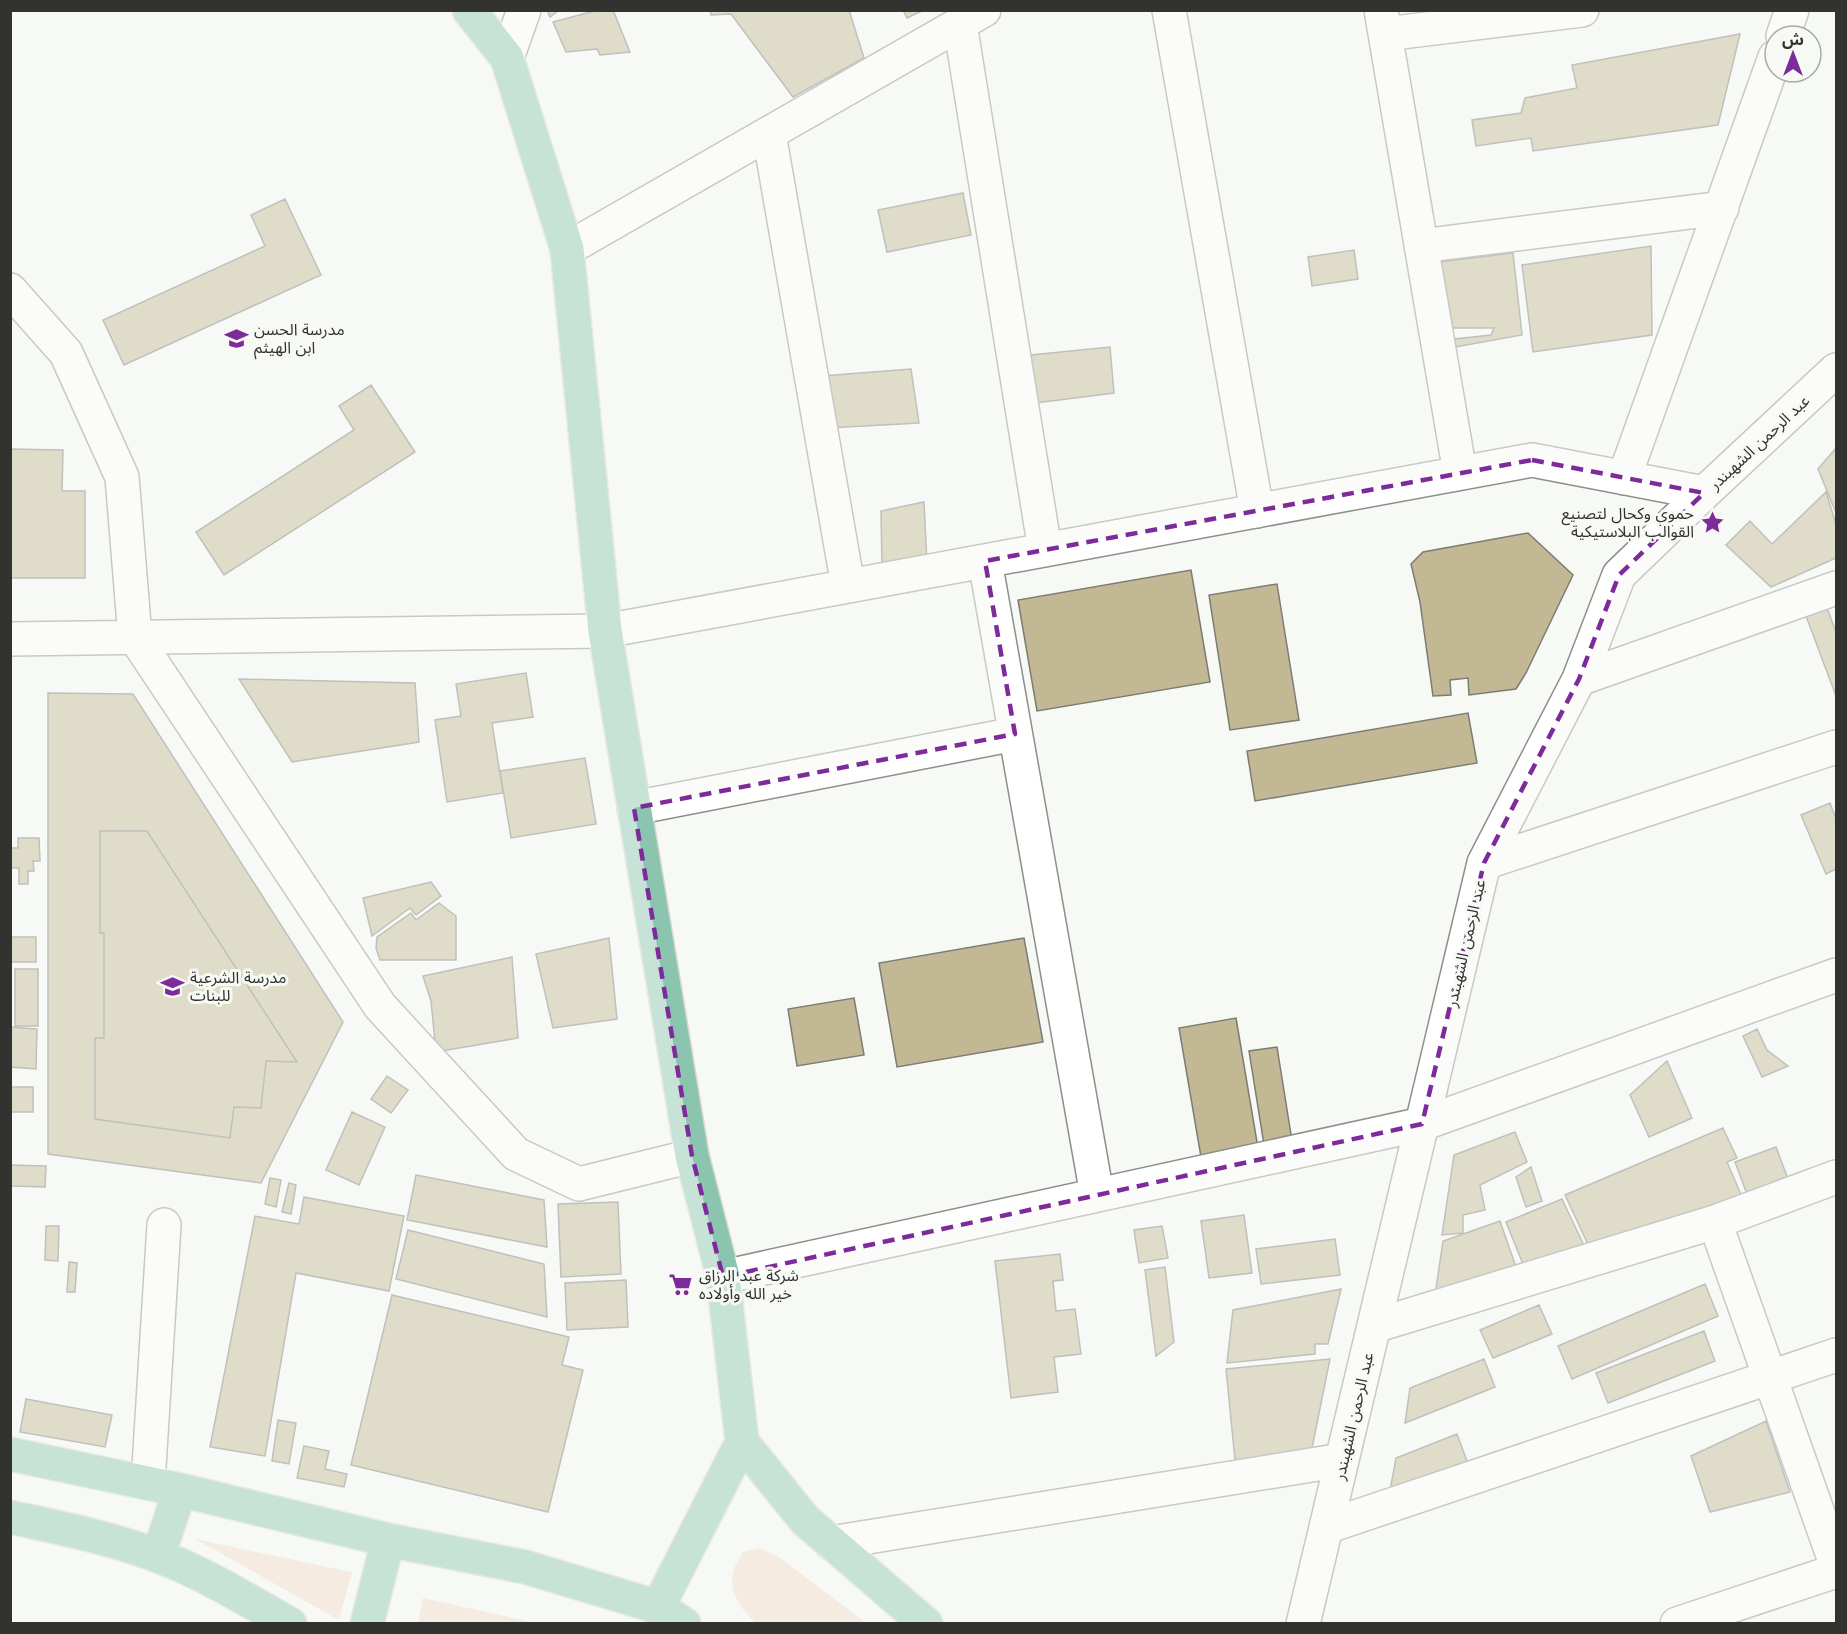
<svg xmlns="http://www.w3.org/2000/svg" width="1847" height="1634" font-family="'Libre Baskerville','Noto Sans Arabic',serif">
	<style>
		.green { fill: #f3dac6 }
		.building { fill: #c2b894; stroke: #7c7b77; stroke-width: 1.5 }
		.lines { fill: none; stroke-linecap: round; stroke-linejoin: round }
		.minor-casing { stroke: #8d8f8c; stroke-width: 36 }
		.major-casing { stroke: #d6d6d6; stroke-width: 36 }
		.minor { stroke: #fff; stroke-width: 33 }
		.major { stroke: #8cc5af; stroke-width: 33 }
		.marked { fill: none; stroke: #7d2a9a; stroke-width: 4.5; stroke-dasharray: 12 8; stroke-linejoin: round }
		.labels { text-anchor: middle; stroke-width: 6; stroke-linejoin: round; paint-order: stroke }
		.poi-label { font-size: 16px; fill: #323331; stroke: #f7f9f5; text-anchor: start }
		.street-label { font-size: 16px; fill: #323331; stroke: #f7f9f5 }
	</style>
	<rect width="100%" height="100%" fill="#f7f9f5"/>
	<path class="green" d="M195,1539L352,1572L339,1620Z
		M760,1548L779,1557L866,1623H756C741,1610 727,1590 734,1569C736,1563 740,1558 743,1552Z
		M423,1598L531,1622L537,1623H418Z"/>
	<path class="building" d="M547,10H559L550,17Z
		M598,10H613L630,52L600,55L597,49L566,52L553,22Z
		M710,10H849L864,58L793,97L731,14L711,15Z
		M903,10H924L907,18Z
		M1740,34L1718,125L1533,151L1531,138L1476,146L1472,120L1521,113L1525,98L1577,88L1572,65Z
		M963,193L971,235L887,252L878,210Z
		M285,199L321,275L124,365L103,320L265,246L251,215Z
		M1651,246L1652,335L1533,352L1522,265Z
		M1354,250L1358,279L1312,286L1308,257Z
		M1513,253L1522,335L1450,348L1446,340L1491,335L1494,328H1444L1438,262Z
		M1110,347L1114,393L1028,404L1021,356Z
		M911,369L919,423L828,428L822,376Z
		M371,385L415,452L224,575L196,532L354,430L339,406Z
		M1836,448V513L1818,469Z
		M10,449L63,450L62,491H85V578H10Z
		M1826,492L1836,524V558L1771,587L1726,545L1750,521L1772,544Z
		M924,502L927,564L882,568L881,511Z
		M1528,533L1573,575L1526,673L1516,689L1469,695L1468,678L1450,680L1451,695L1433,696L1420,602L1411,564L1423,552Z
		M1191,570L1210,682L1037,711L1018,600Z
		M1277,584L1299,720L1230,730L1209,595Z
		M1827,608L1836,632V696L1806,616Z
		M526,673L533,717L492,723L503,793L447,802L435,720L461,716L456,684Z
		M239,679L415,683L419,742L292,762Z
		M48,693L133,694L343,1022L261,1183L48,1154Z
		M1468,713L1477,763L1255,801L1247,751Z
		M585,758L596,824L511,838L500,771Z
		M1830,803L1836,819V869L1826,874L1801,815Z
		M100,831H147L297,1062L266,1061L261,1108L234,1107L230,1138L95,1119V1038H104V933H100Z
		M18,838H39L40,861H33L34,871H28V884H19V868H11V848H18Z
		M431,882L441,896L416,915L410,908L372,936L363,898Z
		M439,903L456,916V960H380L376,948L377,937L411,913L416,920Z
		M10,937H36V962H10Z
		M609,938L617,1019L553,1028L536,954Z
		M1024,938L1043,1042L897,1067L879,963Z
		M512,957L518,1038L436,1052L431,1001L423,976Z
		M15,969H38V1026H15Z
		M854,998L864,1055L797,1066L788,1009Z
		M1236,1018L1259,1154L1202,1163L1179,1028Z
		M10,1027L37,1029L36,1069L10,1067Z
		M1757,1029L1767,1050L1788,1066L1762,1077L1743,1036Z
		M1277,1047L1293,1147L1265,1151L1249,1051Z
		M1667,1061L1692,1118L1649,1137L1630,1095Z
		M387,1076L408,1090L391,1113L371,1099Z
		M10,1087H33V1112H10Z
		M352,1112L385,1127L359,1185L326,1170Z
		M1723,1128L1737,1158L1727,1162L1742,1197L1592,1253L1565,1195Z
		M1515,1132L1527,1162L1480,1185L1485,1210L1463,1215V1233L1442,1235L1454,1155Z
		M1776,1147L1791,1187L1750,1202L1735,1162Z
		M10,1165L46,1166L45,1187L10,1186Z
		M1531,1167L1542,1201L1526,1207L1516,1177Z
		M416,1175L544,1200L547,1247L407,1220Z
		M270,1178L281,1180L276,1207L265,1204Z
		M289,1183L296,1185L291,1214L282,1212Z
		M304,1197L404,1216L389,1291L296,1273L265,1456L210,1447L255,1216L299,1224Z
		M1562,1199L1588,1254L1527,1274L1506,1222Z
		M618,1202L621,1274L561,1277L558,1204Z
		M1244,1215L1252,1273L1209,1278L1201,1221Z
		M1500,1221L1518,1273L1434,1302L1443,1241Z
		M46,1226H59L58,1261L45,1260Z
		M1162,1226L1168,1258L1139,1263L1134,1230Z
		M408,1230L544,1264L547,1317L396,1279Z
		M1335,1239L1340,1275L1261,1284L1256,1249Z
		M1060,1254L1063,1280L1053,1281L1056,1311L1075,1309L1081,1354L1054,1357L1058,1392L1011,1398L995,1261Z
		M69,1262L77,1263L75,1292H67Z
		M1165,1267L1174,1342L1156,1356L1145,1270Z
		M626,1280L628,1327L567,1330L565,1283Z
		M1705,1284L1718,1316L1572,1379L1558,1346Z
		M1341,1289L1328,1344H1315V1354L1227,1363L1233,1310Z
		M392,1295L569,1337L562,1365L583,1370L548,1512L351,1465Z
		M1539,1305L1552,1334L1493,1358L1480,1330Z
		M1704,1331L1715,1361L1608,1403L1596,1373Z
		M1330,1359L1311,1453L1235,1460L1226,1369Z
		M1484,1359L1495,1387L1405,1423L1410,1388Z
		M26,1399L112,1415L105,1447L20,1432Z
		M278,1420L296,1423L289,1464L272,1461Z
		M1766,1421L1790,1492L1710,1512L1691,1456Z
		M1457,1434L1470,1469L1388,1501L1396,1458Z
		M304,1446L329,1451L325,1469L347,1474L344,1487L297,1478Z"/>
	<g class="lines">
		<defs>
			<path id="minor" d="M1169,10L1257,511
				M1381,10L1460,473
				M960,24L1045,550
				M1385,34L1582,10
				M1783,36L1792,10
				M507,58L524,10
				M769,134L848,586
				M1421,246L1722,208
				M567,249L984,10
				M10,290L66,353L122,477L135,637L380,1006L516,1154L579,1184L692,1156
				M1624,478L1775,57
				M985,561L1097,1195
				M10,639L605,631L1532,460L1704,493
				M1579,679L1836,588
				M634,808L1015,734
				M1484,863L1836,747
				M1715,1222L1836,1564
				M723,1277L1422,1124L1836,975
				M1374,1326L1715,1222L1836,1177
				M148,1483L164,1225
				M1326,1527L1836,1355
				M831,1543L1342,1460
				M1303,1624L1484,863L1579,679L1619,575L1704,493L1836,370
				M1677,1624L1836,1571"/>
			<path id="major" d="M469,10L507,58L567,249L605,631L692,1156L723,1277L742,1442L805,1520L926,1624
				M10,1454L180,1490L388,1540L525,1567L658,1607L684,1624
				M10,1517C60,1528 111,1538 158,1556C204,1573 247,1600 290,1624
				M158,1556L180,1490
				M658,1607L742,1442
				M367,1624L388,1540"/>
		</defs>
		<use href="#minor" class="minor-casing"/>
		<use href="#major" class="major-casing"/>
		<use href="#minor" class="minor"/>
		<use href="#major" class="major"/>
	</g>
	<path d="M0 0H1847V1634H0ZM1532,460L1704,493L1619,575L1579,679L1484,863L1422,1124L723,1277L692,1156L634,808L1015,734L985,561Z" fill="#f7f9f5" fill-opacity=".55" fill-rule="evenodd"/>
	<path class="marked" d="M1532,460L1704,493L1619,575L1579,679L1484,863L1422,1124L723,1277L692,1156L634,808L1015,734L985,561Z"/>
	<defs>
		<symbol id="school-bare" viewBox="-9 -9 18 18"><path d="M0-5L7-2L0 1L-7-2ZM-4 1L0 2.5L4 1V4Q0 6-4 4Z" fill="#7d2a9a" stroke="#f7f9f5" stroke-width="2.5" paint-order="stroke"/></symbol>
		<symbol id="sight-bare" viewBox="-9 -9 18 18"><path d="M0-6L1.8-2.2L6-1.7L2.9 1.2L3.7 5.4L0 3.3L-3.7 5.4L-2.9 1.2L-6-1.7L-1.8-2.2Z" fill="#7d2a9a" stroke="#f7f9f5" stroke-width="2.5" paint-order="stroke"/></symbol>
		<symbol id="supermarket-bare" viewBox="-9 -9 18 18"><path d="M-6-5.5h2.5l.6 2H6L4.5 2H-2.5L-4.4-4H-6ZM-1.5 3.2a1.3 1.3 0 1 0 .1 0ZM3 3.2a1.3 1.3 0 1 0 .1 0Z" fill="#7d2a9a" stroke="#f7f9f5" stroke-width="2.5" paint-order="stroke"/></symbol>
	</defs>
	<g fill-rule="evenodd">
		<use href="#school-bare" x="220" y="322" width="33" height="33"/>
		<use href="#sight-bare" x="1696" y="506" width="33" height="33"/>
		<use href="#school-bare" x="156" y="970" width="33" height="33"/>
		<use href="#supermarket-bare" x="664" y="1268" width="33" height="33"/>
	</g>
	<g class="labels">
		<g class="poi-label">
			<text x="254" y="335">مدرسة الحسن<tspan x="254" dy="18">ابن الهيثم</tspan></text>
			<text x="1694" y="519" text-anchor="end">حموي وكحال لتصنيع<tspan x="1694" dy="18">القوالب البلاستيكية</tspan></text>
			<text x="190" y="983">مدرسة الشرعية<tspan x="190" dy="18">للبنات</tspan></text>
			<text x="699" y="1281">شركة عبد الرزاق<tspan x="699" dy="18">خير الله وأولاده</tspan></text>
		</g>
		<g class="street-label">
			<text transform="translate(1759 442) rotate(-43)" y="6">عبد الرحمن الشهبندر</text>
			<text transform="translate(1465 943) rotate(-77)" y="6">عبد الرحمن الشهبندر</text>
			<text transform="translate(1353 1416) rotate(-77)" y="6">عبد الرحمن الشهبندر</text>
		</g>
	</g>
	<rect width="1847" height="1634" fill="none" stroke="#323331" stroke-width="24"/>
	<g transform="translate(1793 54)"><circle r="28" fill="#f7f9f5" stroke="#a8aaa7" stroke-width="1.5"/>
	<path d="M0-4.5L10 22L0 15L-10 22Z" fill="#7d2a9a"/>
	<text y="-9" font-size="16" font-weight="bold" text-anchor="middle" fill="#323331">ش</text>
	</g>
</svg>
